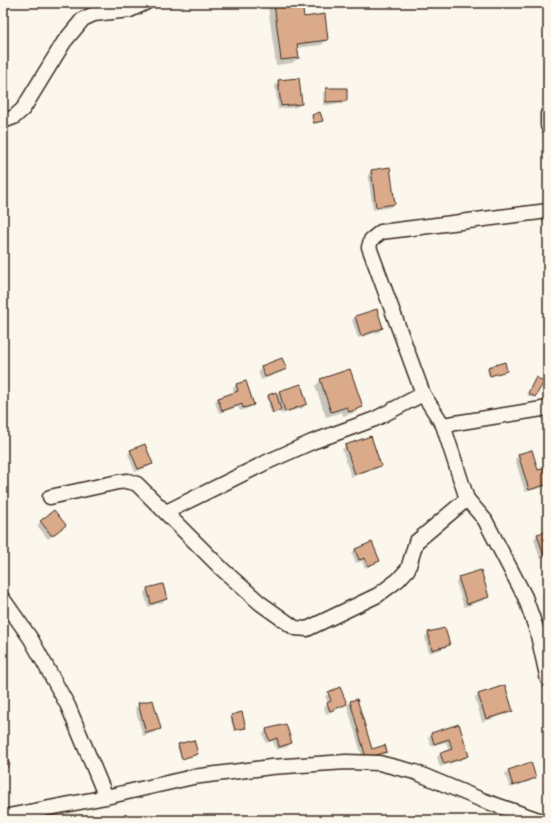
<svg xmlns="http://www.w3.org/2000/svg" width="551" height="823" font-family="Kalam,sans-serif">
	<style>
		.shadow { fill: #0003 }
		.building { fill: #daaa8b; stroke: #3b2a1e }
		.lines { fill: none; stroke-linecap: round; stroke-linejoin: round }
		.street-casing { stroke: #3b2a1e; stroke-width: 17 }
		.street { stroke: #fbf7ec; stroke-width: 14 }
	</style>
	<rect width="100%" height="100%" fill="#fbf7ec"/>
	<filter id="ink" filterUnits="userSpaceOnUse"><feTurbulence type="fractalNoise" baseFrequency=".025" numOctaves="2"/><feDisplacementMap in="SourceGraphic" scale="8" xChannelSelector="R" yChannelSelector="G"/><feConvolveMatrix kernelMatrix="1 2 1 2 8 2 1 2 1" color-interpolation-filters="sRGB"/></filter>
	<g filter="url(#ink)">
		<path class="shadow" d="M272,3H292L303,18L327,40L321,45L296,48L298,58L292,63L276,65L268,6Z
			M279,81L301,104L297,107L278,109L275,85Z
			M326,89L346,101L343,104L323,105V93Z
			M320,113L322,121L313,124L311,117Z
			M371,171L394,204L391,207L373,210L368,175Z
			M355,317L382,328L379,332L358,338L352,320Z
			M282,359L285,368L282,372L261,380L258,371L261,367Z
			M488,367L506,371L488,375L487,369Z
			M321,380L362,407L356,412L343,416L342,412L326,417L315,386Z
			M535,380L542,382L533,398L527,395Z
			M236,385L253,404L249,408L240,411L238,407L219,413L215,402L218,398L234,393L233,388Z
			M300,386L306,404L303,408L281,414L280,410L271,413L267,397L268,396L275,394L276,396L279,392Z
			M346,446L380,466L376,469L351,477L342,449Z
			M131,450L152,464L148,467L135,472L128,454Z
			M519,455L537,471L548,468V486L525,492L515,459Z
			M41,522L61,528L48,539L37,525Z
			M548,532V556L540,559L534,539L537,535Z
			M355,549L379,561L365,568L362,561L356,563L352,553Z
			M459,578L488,596L485,600L464,607L456,582Z
			M147,589L166,599L163,602L148,607L144,593Z
			M445,629L449,645L445,648L429,653L425,637L428,633Z
			M339,688L346,704L342,707L326,714L324,707L328,703L325,696Z
			M478,695L512,711L508,714L482,722L475,698Z
			M351,701L371,750L386,751L382,755L363,760L347,705Z
			M139,704L160,729L156,732L143,736L135,708Z
			M232,716L245,727L243,729L234,731L230,717Z
			M285,725L291,743L287,747L276,750L273,741L266,743L263,734L266,730Z
			M458,726L467,756L464,759L440,767L437,757L441,754L449,751L446,742L431,746L428,737L432,734Z
			M179,745L197,754L181,759L177,747Z
			M530,764L535,777L531,781L510,788L505,774L508,771Z"/>
		<path class="building" d="M274,3H302L304,17L325,14L328,40L297,44L299,58L281,60Z
			M299,78L302,104L281,106L278,80Z
			M326,88H347V101L326,102Z
			M320,112L323,121L314,123L312,115Z
			M390,167L395,204L376,207L371,170Z
			M377,309L383,328L361,336L355,316Z
			M282,358L287,369L265,377L261,366Z
			M505,362L507,371L490,376L488,367Z
			M350,369L363,407L349,412L347,407L331,412L320,379Z
			M536,377L544,382L535,397L528,393Z
			M246,381L254,405L243,408L242,404L222,411L218,398L238,391L236,384Z
			M301,384L307,404L285,412L279,391Z
			M276,392L281,410L273,413L268,395Z
			M371,436L381,466L355,474L345,445Z
			M145,444L153,464L138,469L130,450Z
			M532,450L538,470L548,467V484L529,490L518,454Z
			M54,510L66,525L52,536L40,521Z
			M548,531V555L544,556L537,534Z
			M372,542L380,561L368,566L365,558L359,560L355,549Z
			M481,570L489,597L467,604L458,577Z
			M163,584L167,599L151,604L147,588Z
			M445,628L450,645L432,650L428,632Z
			M505,685L513,711L486,719L478,694Z
			M340,687L347,704L330,711L327,703L331,701L328,692Z
			M357,699L372,749L385,745L387,752L366,758L350,701Z
			M153,700L161,729L146,733L138,703Z
			M242,712L246,728L235,730L231,715Z
			M286,724L292,743L279,747L277,738L269,741L266,729Z
			M459,724L469,756L444,764L440,753L452,749L449,739L434,744L431,733Z
			M194,740L198,754L182,759L178,744Z
			M6,756L10,765L3,769V758Z
			M531,762L536,778L513,786L508,770Z"/>
		<g class="lines">
			<defs>
				<path id="street" d="M548,114V126
					M3,121L14,117L23,109L64,42L83,19L94,14L130,10L145,3
					M548,211L381,232L371,240L369,247L423,394L443,425L467,499L485,520L525,597L537,631L548,680
					M443,425L548,408
					M50,497L118,482L128,481L137,484L223,570L260,603L295,628L307,629L378,595L398,580L408,569L416,542L467,499
					M166,512L267,462L312,442L375,419L423,394
					M3,599L31,639L68,706L106,797
					M3,817L106,797L193,777L271,767L346,762L379,763L415,772L482,800L539,820"/>
			</defs>
			<use href="#street" class="street-casing"/>
			<use href="#street" class="street"/>
		</g>
	</g>
	<rect width="551" height="823" fill="none" stroke="#fbf7ec" stroke-width="16"/>
	<rect x="8" y="8" width="535" height="807" fill="none" stroke="#3b2a1e" stroke-width="1.5" filter="url(#ink)"/>
</svg>
